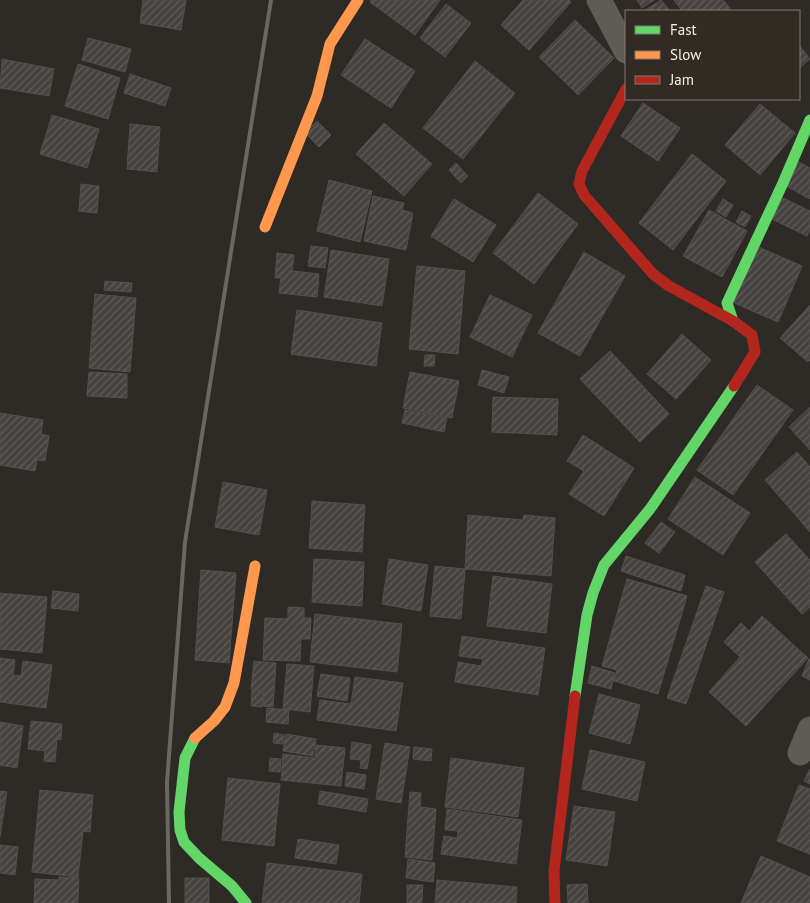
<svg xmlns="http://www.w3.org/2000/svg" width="810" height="903" font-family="'PT Sans',sans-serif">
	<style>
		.building { fill: url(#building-hatch); stroke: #53504d }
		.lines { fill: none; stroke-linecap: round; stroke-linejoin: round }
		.street { stroke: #5f5b55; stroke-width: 25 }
		.fast { stroke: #63d668; stroke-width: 11 }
		.slow { stroke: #ff974d; stroke-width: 11 }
		.jam { stroke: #b3261e; stroke-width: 11 }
		.rail { stroke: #6a6662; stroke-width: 4 }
	</style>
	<defs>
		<pattern id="building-hatch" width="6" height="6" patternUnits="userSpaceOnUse" patternTransform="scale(1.25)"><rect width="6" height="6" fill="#45423f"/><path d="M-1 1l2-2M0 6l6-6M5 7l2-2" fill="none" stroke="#605e5b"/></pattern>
	</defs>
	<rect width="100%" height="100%" fill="#2e2a26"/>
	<path class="building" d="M143,0H186L181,30L140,23Z
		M371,0H440L415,35L370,2Z
		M523,0H569L571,2L529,50L501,25Z
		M637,0H654L642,8Z
		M661,0L670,11H644Z
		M674,0H723L732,11H682Z
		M446,4L471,23L445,57L420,38Z
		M575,20L614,58L578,95L539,57Z
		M88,38L131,49L125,72L82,60Z
		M365,39L415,71L391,108L341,75Z
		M799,45L810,59L799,68Z
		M2,59L54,69L49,96L0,88Z
		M475,61L515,93L463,159L423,128Z
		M78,64L120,78L108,119L65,106Z
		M130,74L171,88L165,106L124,93Z
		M643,103L680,128L658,161L621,136Z
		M760,104L795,133L760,175L725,145Z
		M52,115L99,129L87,168L40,154Z
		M317,121L331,135L319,147L305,133Z
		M384,123L432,164L404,196L356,154Z
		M130,124L160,127L157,172L127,169Z
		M692,154L726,181L673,250L639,223Z
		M799,162L810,168V199L786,186Z
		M456,163L468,176L461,183L449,170Z
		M329,180L372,191L360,242L317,231Z
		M81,184L99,186L97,213L79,211Z
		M538,193L578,224L534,284L493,253Z
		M373,196L404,203L402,210L413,213L406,250L364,241Z
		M783,198L810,211V230L807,236L772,219Z
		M454,199L496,225L473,262L431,236Z
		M723,199L733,205L726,217L716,211Z
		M709,210L747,231L722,277L683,256Z
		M742,211L751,216L745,227L736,222Z
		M311,246L328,248L325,268L308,266Z
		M756,246L802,266L778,322L732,302Z
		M331,250L389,259L382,306L324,297Z
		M584,252L625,276L580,356L538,333Z
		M277,253L294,255L292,271L319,274L317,297L279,293L281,278H275Z
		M417,266L465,271L458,354L409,349Z
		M105,281L132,283L131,292L104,290Z
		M95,294L136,298L130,372L89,368Z
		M490,295L532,315L512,357L470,337Z
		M810,305V360L808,362L780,338Z
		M297,310L382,323L376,366L291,354Z
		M682,334L711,360L676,399L647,374Z
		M610,351L669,414L640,442L580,379Z
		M425,355H435L434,366H424Z
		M482,370L509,377L504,393L478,385Z
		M89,372L127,374V398L87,396Z
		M410,372L459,381L452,418L403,408Z
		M757,385L793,410L733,495L697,470Z
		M493,397L558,399L557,435L492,432Z
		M810,407V450L789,427Z
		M405,410L447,418L444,432L402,423Z
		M0,413L43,420L41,434L49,436L45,461L37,460L35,471L0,465Z
		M583,435L634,468L604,516L569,494L584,471L567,461Z
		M797,452L810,467V532L765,480Z
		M695,477L750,513L723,555L668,519Z
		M223,482L267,490L259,535L215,527Z
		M312,501L365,505L362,552L309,548Z
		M468,515L523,520L524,515L555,518L551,576L465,569Z
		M661,522L675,532L659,553L645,543Z
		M786,534L810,560V607L802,614L755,562Z
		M626,556L685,575L681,591L621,571Z
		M314,559L364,562L362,606L312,602Z
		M389,559L428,565L421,611L382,604Z
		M435,566L465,569L461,619L430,616Z
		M201,570L236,573L229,663L195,660Z
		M493,576L552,584L546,633L487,626Z
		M627,579L687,596L658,694L614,681L617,670L602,666Z
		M706,586L724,592L686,704L667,698Z
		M53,591L79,594L78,611L51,608Z
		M0,593L47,597L42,653L0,649Z
		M288,607L304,608V618H311L310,639H301L300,661L263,660L265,618L288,619Z
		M315,614L402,624L397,672L310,662Z
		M762,616L808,658L746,726L709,692L740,657L724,642L741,623L749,631Z
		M462,636L545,648L538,695L455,682L458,662L481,666L483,659L459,656Z
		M0,658L15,660L13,675L21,676L23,661L52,665L46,708L0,702Z
		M809,659H810V680L802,676Z
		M254,661L276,663L273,707L263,706L264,690L251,689Z
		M287,664L314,666L310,712L283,709Z
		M592,666L615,673L611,689L588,683Z
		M321,674L350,678L347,701L317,696Z
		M355,677L403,683L396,731L317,720L320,700L351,704Z
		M252,690L263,691L262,707L251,706Z
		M599,694L640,705L630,744L589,733Z
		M267,708L289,710L288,724L266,722Z
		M31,721L62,724L61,740L57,739L55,762L44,761L45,751L28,749Z
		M0,722L23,726L17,768L0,765Z
		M274,733L284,735L283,744L273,743Z
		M286,734L316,739L313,756L283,751Z
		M352,742L371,745L367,769L360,768L361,760L350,759Z
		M385,743L410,747L401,803L376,799Z
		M316,745L345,748L341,786L281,780L283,754L315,758Z
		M414,747L432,749L431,761L413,759Z
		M590,750L645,762L637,801L582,789Z
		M270,758L281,759L280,772L269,771Z
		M451,758L524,768L518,817L445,807Z
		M810,769V784L804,781Z
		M347,772L366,775L364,789L345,786Z
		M228,778L280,784L274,846L222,840Z
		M799,785L810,789V854L777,841Z
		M40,790L93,795L90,832L83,831L78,877L32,872Z
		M0,791L7,792L0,836Z
		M320,791L368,799L366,812L318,804Z
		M410,792L421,793L420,807L436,809L432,860L405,857Z
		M574,806L615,812L607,866L566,860Z
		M447,809L522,820L516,864L441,854L444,836L457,838L458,831L445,830Z
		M298,839L339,845L336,864L295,858Z
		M0,845L18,847L15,875L0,873Z
		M761,856L810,877V903H741Z
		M408,859L435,863L433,882L406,878Z
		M267,863L362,874L359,903H262Z
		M59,877L79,878L78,903H34L35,879L59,880Z
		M185,878H209V903H185Z
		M437,880L517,887L516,903H435Z
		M587,884L588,903H568L567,885Z
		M407,885H423L422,903H407Z"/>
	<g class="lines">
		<path class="street" d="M599,0L626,51
			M800,753L810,729"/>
		<path class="fast" d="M733,321L727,303L783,183L810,120
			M575,696L587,615L593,593L604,565L650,509L734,386
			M195,738L185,758L179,812L180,830L184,842L199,858L232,886L246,903"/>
		<path class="slow" d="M265,227L317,96L330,44L358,0
			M195,738L214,721L225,707L234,683L255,566"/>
		<path class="jam" d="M626,89L582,171L579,184L584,195L653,274L669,286L733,321L752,335L755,352L734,386
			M555,903L554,871L575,696"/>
		<path class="rail" d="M169,903L167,782L185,542L271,0"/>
	</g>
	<rect x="625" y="10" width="175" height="90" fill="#312b23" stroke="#7f7a73"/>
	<rect x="635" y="26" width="25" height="8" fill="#63d668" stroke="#7f7a73"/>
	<text x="670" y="35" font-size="15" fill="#f3f0ea">Fast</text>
	<rect x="635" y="51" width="25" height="8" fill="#ff974d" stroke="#7f7a73"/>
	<text x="670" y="60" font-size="15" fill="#f3f0ea">Slow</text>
	<rect x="635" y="76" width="25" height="8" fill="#b3261e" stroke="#7f7a73"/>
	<text x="670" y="85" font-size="15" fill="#f3f0ea">Jam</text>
</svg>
